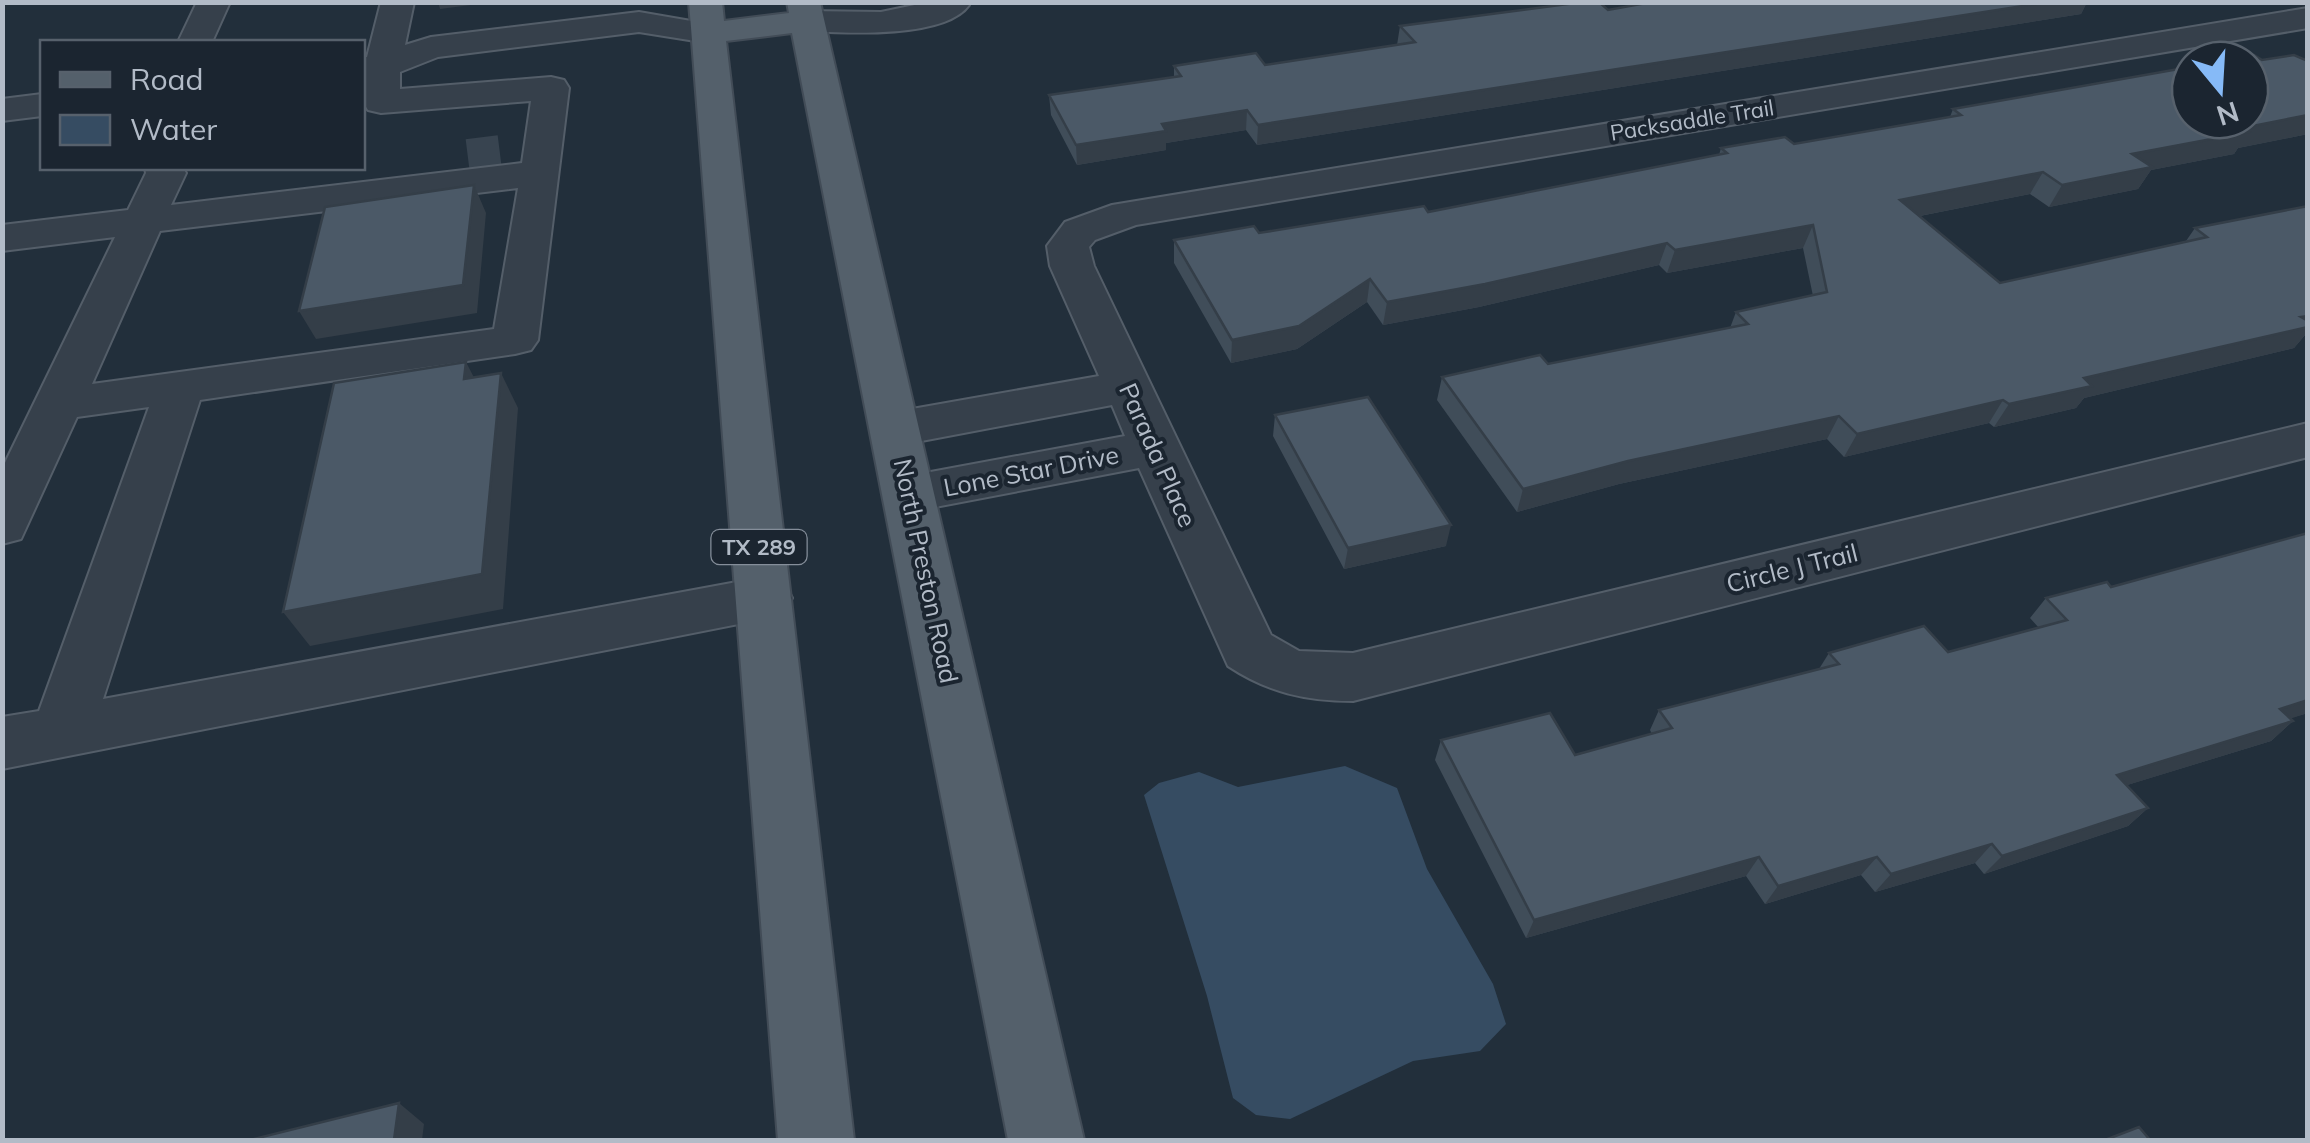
<svg xmlns="http://www.w3.org/2000/svg" width="2310" height="1143" font-family="Mulish,sans-serif">
	<style>
		.water { fill: #364c62 }
		.lines { fill: none; stroke-linecap: round; stroke-linejoin: round }
		.minor-tunnel { stroke: #384450; stroke-width: 38; stroke-dasharray: 38 19; stroke-linecap: butt }
		.minor-casing { stroke: #545e69; stroke-width: 4 }
		.major-casing { stroke: #424c57; stroke-width: 4 }
		.minor { fill: #36404b; fill-rule: evenodd }
		.major { fill: #54606b; fill-rule: evenodd }
		.wall { fill: #404d59 }
		.shaded-wall { fill: #343e48 }
		.building { fill: #4b5967; stroke: #343e48; stroke-width: 2.5 }
		.labels { text-anchor: middle; stroke-width: 8; stroke-linejoin: round; paint-order: stroke }
		.far-street-label { font-size: 22px; fill: #b2bbc7; stroke: #1b2530 }
		.shield { fill: #1b2530; stroke: #858e9a; stroke-width: 2.5 }
		.shield-label { font-size: 22px; font-weight: bold; fill: #b2bbc7 }
		.street-label { font-size: 25px; fill: #b2bbc7; stroke: #1b2530 }
	</style>
	<rect width="100%" height="100%" fill="#222f3b"/>
	<path class="water" d="M1345,766L1397,788L1427,869L1493,984L1506,1024L1480,1051L1413,1061L1290,1119L1256,1115L1233,1098L1207,996L1144,795L1159,783L1199,772L1238,787Z"/>
	<g class="lines">
		<path class="minor-tunnel" d="M468,158L500,154"/>
		<defs>
			<path id="minor" d="M197,2H230L212,42H178Z
				M381,2H414L405,45L431,37L639,12L720,26L725,33L720,40L708,43L639,32L438,57L400,72V89L551,77L564,80L569,88L538,340L531,350L515,354L200,400L103,699L764,577L784,583L792,598L784,613L764,619L2,769V717L39,711L149,407L77,417L21,539L2,544V469L115,237L2,251V225L128,210L146,173L145,168H183L186,173L171,205L522,163L531,101L381,113L368,110L363,102L362,57H367ZM518,188L494,329L92,384L160,231Z
				M929,2L969,5C945,39 844,33 807,31L795,28L790,21L795,14L807,11L881,12Z
				M2308,8V28L1136,225L1095,240L1089,247L1094,266L1271,635L1299,651L1353,653L2308,423V457L1353,701C1306,701 1267,692 1228,666L1139,468L909,512L891,507L883,494L891,481L909,476L1125,436L1112,405L895,446L877,441L870,429L877,417L895,412L1099,376L1050,266L1047,246L1065,222L1112,205Z
				M42,94V116L2,121V99Z"/>
			<path id="major" d="M689,2H722L724,21L789,13L787,2H820L1084,1140H1008L792,33L726,41L854,1140H778Z"/>
		</defs>
		<use href="#minor" class="minor-casing"/>
		<use href="#major" class="major-casing"/>
		<use href="#minor" class="minor"/>
		<use href="#major" class="major"/>
	</g>
	<path class="wall" d="M1652,2H2087L2081,14L1257,145L1246,130L1166,143V150L1077,165L1051,115L1049,95L1174,77V66L1265,65L1397,45L1400,26L1608,10Z
		M2262,60L2308,61V134L2238,148L2234,154L2151,170L2138,189L2049,207L2030,194L1920,216L2000,283L2186,241L2195,228L2308,206V334L2305,335L2294,348L2084,398L2076,408L1994,427L1989,423L1844,457L1827,439L1619,484L1517,512L1437,400L1442,377L1548,364L1730,328L1736,312L1813,296L1803,248L1667,273L1659,265L1479,307L1383,325L1367,302L1297,349L1231,363L1174,263V240L1259,233L1428,212L1719,155L1721,148L1794,144L1950,117L1953,109Z
		M1275,415L1446,546L1344,569L1273,436Z
		M2308,533V713L2290,718L2293,721L2271,741L2127,785L2148,808L2128,826L1984,874L1975,863L1875,892L1861,875L1765,904L1746,876L1526,938L1435,760L1441,740L1575,755L1652,734L1650,730L1659,710L1819,669L1829,653L1948,652L2039,628L2030,618L2046,598L2111,587Z"/>
	<path class="shaded-wall" d="M438,2H494L440,9Z
		M2048,2H2087L2081,14L1257,145L1258,125Z
		M1247,110L1246,130L1166,143V150L1077,165L1076,145L1162,124Z
		M2308,115V134L2238,148L2234,154L2151,170L2138,189L2049,207L2062,185L2132,154L2242,128Z
		M2043,172L2030,194L1889,222L1900,200Z
		M474,185L486,213L477,313L316,339L299,311Z
		M1813,225L1803,248L1667,273L1675,250Z
		M1667,243L1659,265L1479,307L1383,325L1387,302Z
		M1370,279L1367,302L1297,349L1231,363L1232,340Z
		M2308,316V334L2305,335L2294,348L2084,398L2076,408L1994,427L2009,404L2084,378Z
		M466,362L484,397L464,379Z
		M501,373L518,408L503,609L310,646L283,612Z
		M2003,400L1989,423L1844,457L1857,434Z
		M1839,416L1827,439L1619,484L1517,512L1523,489L1628,461Z
		M1451,525L1446,546L1344,569L1348,548Z
		M2308,700V713L2258,729L2280,709Z
		M2293,721L2271,741L2098,794L2117,775Z
		M2148,808L2128,826L1984,874L2002,856Z
		M1992,844L1975,863L1875,892L1891,874Z
		M1759,857L1746,876L1526,938L1534,920Z
		M1877,857L1861,875L1765,904L1778,886Z
		M399,1103L424,1124L422,1140H394Z"/>
	<path class="building" d="M1583,2H1599L1608,10L1652,2H2048L1258,125L1247,110L1162,124L1166,131L1076,145L1049,95L1181,76L1174,66L1256,53L1265,65L1415,42L1400,26Z
		M2254,55L2262,60L2294,55L2308,61V115L2242,128L2249,132L2132,154L2152,167L2062,185L2043,172L1900,200L2000,283L2207,237L2195,228L2308,206V316L2301,317L2308,321V327L2084,378L2092,386L2009,404L2003,400L1857,434L1839,416L1628,461L1523,489L1442,377L1540,355L1548,364L1748,324L1736,312L1827,292L1813,225L1675,250L1667,243L1485,284L1387,302L1370,279L1299,326L1232,340L1174,240L1254,226L1259,233L1424,206L1428,212L1727,153L1721,148L1785,137L1794,144L1961,115L1953,109L2190,67V120H2250V60H2227Z
		M474,185L463,285L299,311L325,207Z
		M466,362L464,379L501,373L482,574L283,612L334,383Z
		M1368,397L1451,525L1348,548L1275,415Z
		M2308,533V700L2280,709L2293,721L2117,775L2148,808L2002,856L1992,844L1891,874L1877,857L1778,886L1759,857L1534,920L1441,740L1550,713L1575,755L1672,728L1659,710L1839,664L1829,653L1924,626L1948,652L2067,620L2046,598L2107,582L2111,587Z
		M399,1103L394,1140H250Z
		M2139,1127L2150,1140H2105Z"/>
	<g class="labels">
		<g class="far-street-label">
			<text transform="translate(1692 120) rotate(-9)" y="8">Packsaddle Trail</text>
		</g>
		<rect class="shield" x="711.5" y="530" width="95" height="34" rx="8"/>
		<g class="shield-label">
			<text x="759" y="555">TX 289</text>
		</g>
		<g class="street-label">
			<text transform="translate(1158 455) rotate(66)" y="9">Parada Place</text>
			<text transform="translate(1031 471) rotate(-11)" y="9">Lone Star Drive</text>
			<text transform="translate(1792 568) rotate(-14)" y="9">Circle J Trail</text>
			<text transform="translate(926 571) rotate(78)" y="9">North Preston Road</text>
		</g>
	</g>
	<rect width="2310" height="1143" fill="none" stroke="#b2bbc7" stroke-width="10"/>
	<rect x="40" y="40" width="325" height="130" fill="#1b2530" stroke="#57616c" stroke-width="2.5"/>
	<rect x="60" y="72" width="50" height="15" fill="#54606b" stroke="#57616c" stroke-width="2.5"/>
	<text x="130" y="90" font-size="30" fill="#b2bbc7">Road</text>
	<rect x="60" y="115" width="50" height="30" fill="#364c62" stroke="#57616c" stroke-width="2.5"/>
	<text x="130" y="140" font-size="30" fill="#b2bbc7">Water</text>
	<g transform="translate(2220 90) rotate(162)"><circle r="48" fill="#1b2530" stroke="#57616c" stroke-width="2.5"/>
	<path d="M0-8L18 38L0 25L-18 38Z" fill="#86baf7"/>
	<text y="-15" font-size="28" font-weight="bold" text-anchor="middle" fill="#b2bbc7">N</text>
	</g>
</svg>
